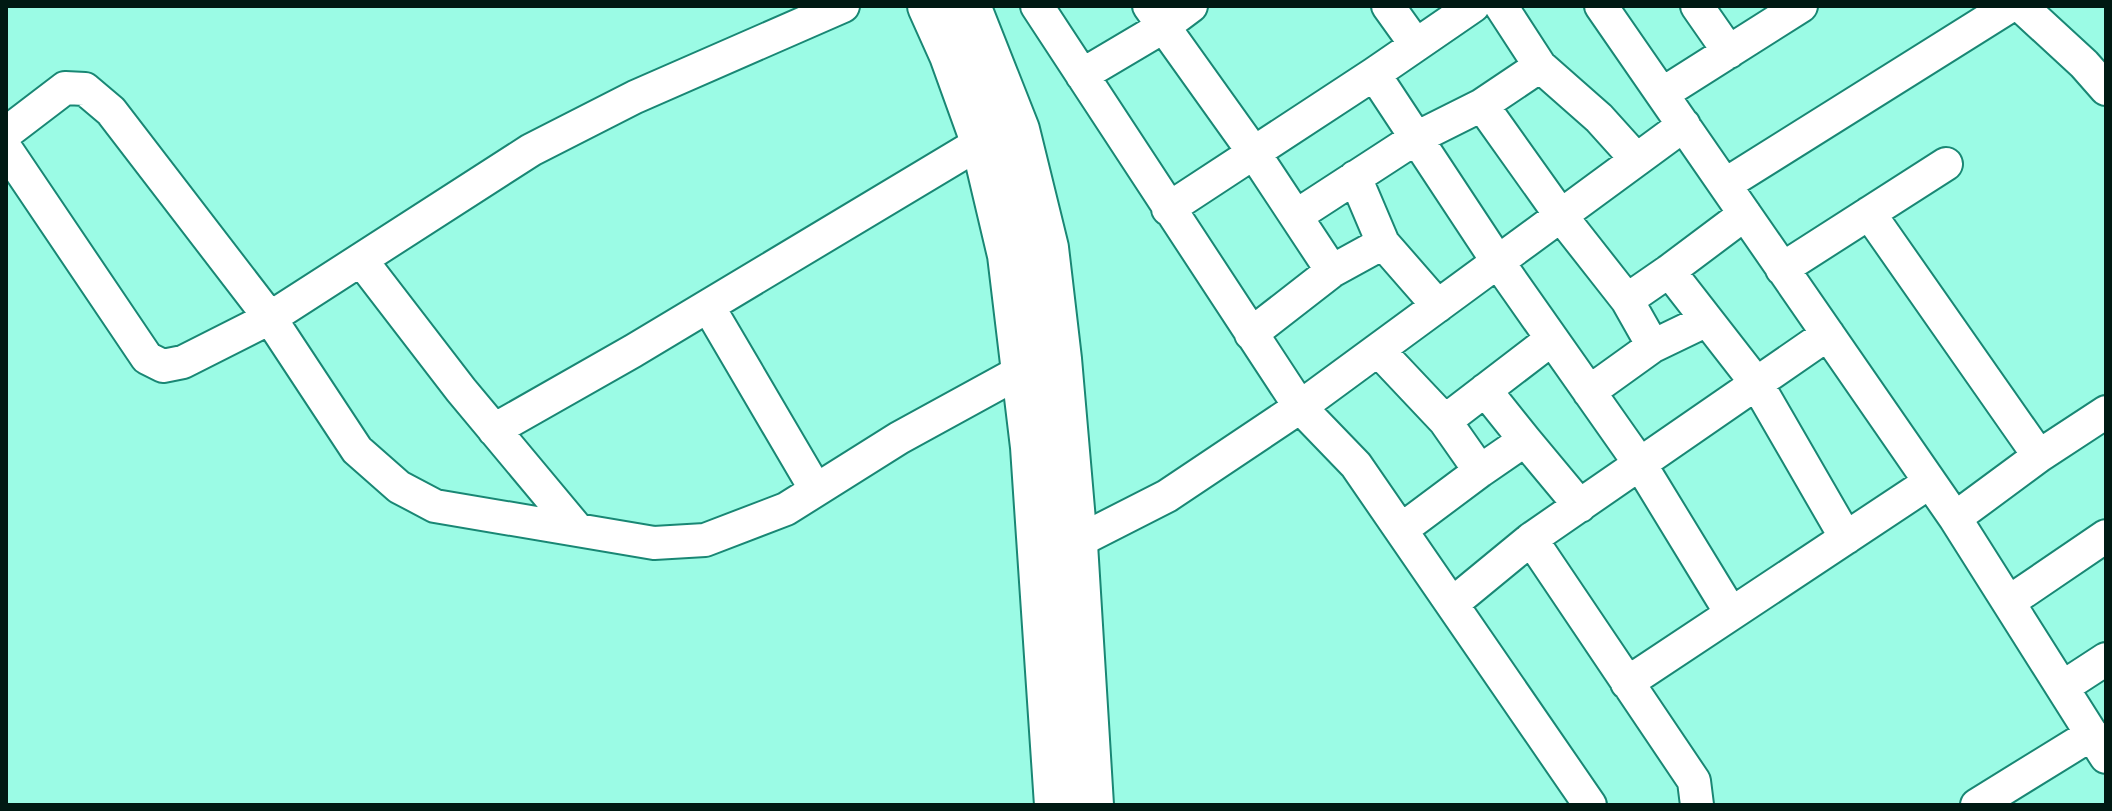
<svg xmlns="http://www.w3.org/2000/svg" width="2112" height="811" font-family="Lato,sans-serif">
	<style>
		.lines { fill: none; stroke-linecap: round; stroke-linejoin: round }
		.minor-casing { stroke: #198774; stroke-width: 36 }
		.secondary-casing { stroke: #198774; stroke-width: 48 }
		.minor { stroke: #fff; stroke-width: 32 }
		.secondary { stroke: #fff; stroke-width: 44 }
	</style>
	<rect width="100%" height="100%" fill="#9bfbe5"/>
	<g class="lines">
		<defs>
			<path id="minor" d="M1037,6L1300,407L1356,465L1590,805
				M1149,6L1254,153L1332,271L1251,334
				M1388,6L1416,45
				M1501,6L1540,66
				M1601,6L1955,518L2106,757
				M1697,6L1729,52
				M2021,6L2084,64L2106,89
				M1374,74L1498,262L1640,464L1731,613
				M1082,75L1163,27L1191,6
				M1662,94L1801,6
				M1482,105L1561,216L1627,300L1669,271L1757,384L1846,538
				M6,133L65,88L85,89L111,111L270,318L357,450L399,487L435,506L654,543L705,540L786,509L899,438L1025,369L1041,364
				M6,149L147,358L163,366L183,362L270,318L531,150L635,97L843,6
				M1355,177L1383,243
				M1726,184L2010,6
				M1168,209L1374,74L1473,6
				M1869,213L2039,456
				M1296,216L1416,138L1482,105L1540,66L1599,118L1636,159
				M361,260L461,390L577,529
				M1782,269L1946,164
				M1332,271L1383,243L1438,306
				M1669,271L1745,214
				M708,306L816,490
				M1653,346L1707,320
				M1378,350L1445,421L1552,339
				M1485,390L1525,440
				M1589,392L1653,346L1627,300
				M494,430L633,351L983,141
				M1480,471L1525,440L1580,506
				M1955,518L2039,456L2106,412
				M1401,530L1480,471L1445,421
				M1531,539L1694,781L1697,805
				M1059,551L1167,496L1300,407L1684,125
				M2009,602L2106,536
				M1452,604L1531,539L1828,334
				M1627,683L1930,482
				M2063,687L2106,659
				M1977,805L2092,734"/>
			<path id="secondary" d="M930,6L952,55L983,141L1010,255L1033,447L1057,805
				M968,6L1017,130L1046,248L1059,359L1075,544L1091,805"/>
		</defs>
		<use href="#minor" class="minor-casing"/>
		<use href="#secondary" class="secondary-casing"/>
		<use href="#minor" class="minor"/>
		<use href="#secondary" class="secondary"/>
	</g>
	<rect width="2112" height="811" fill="none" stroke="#001913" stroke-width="16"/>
</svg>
